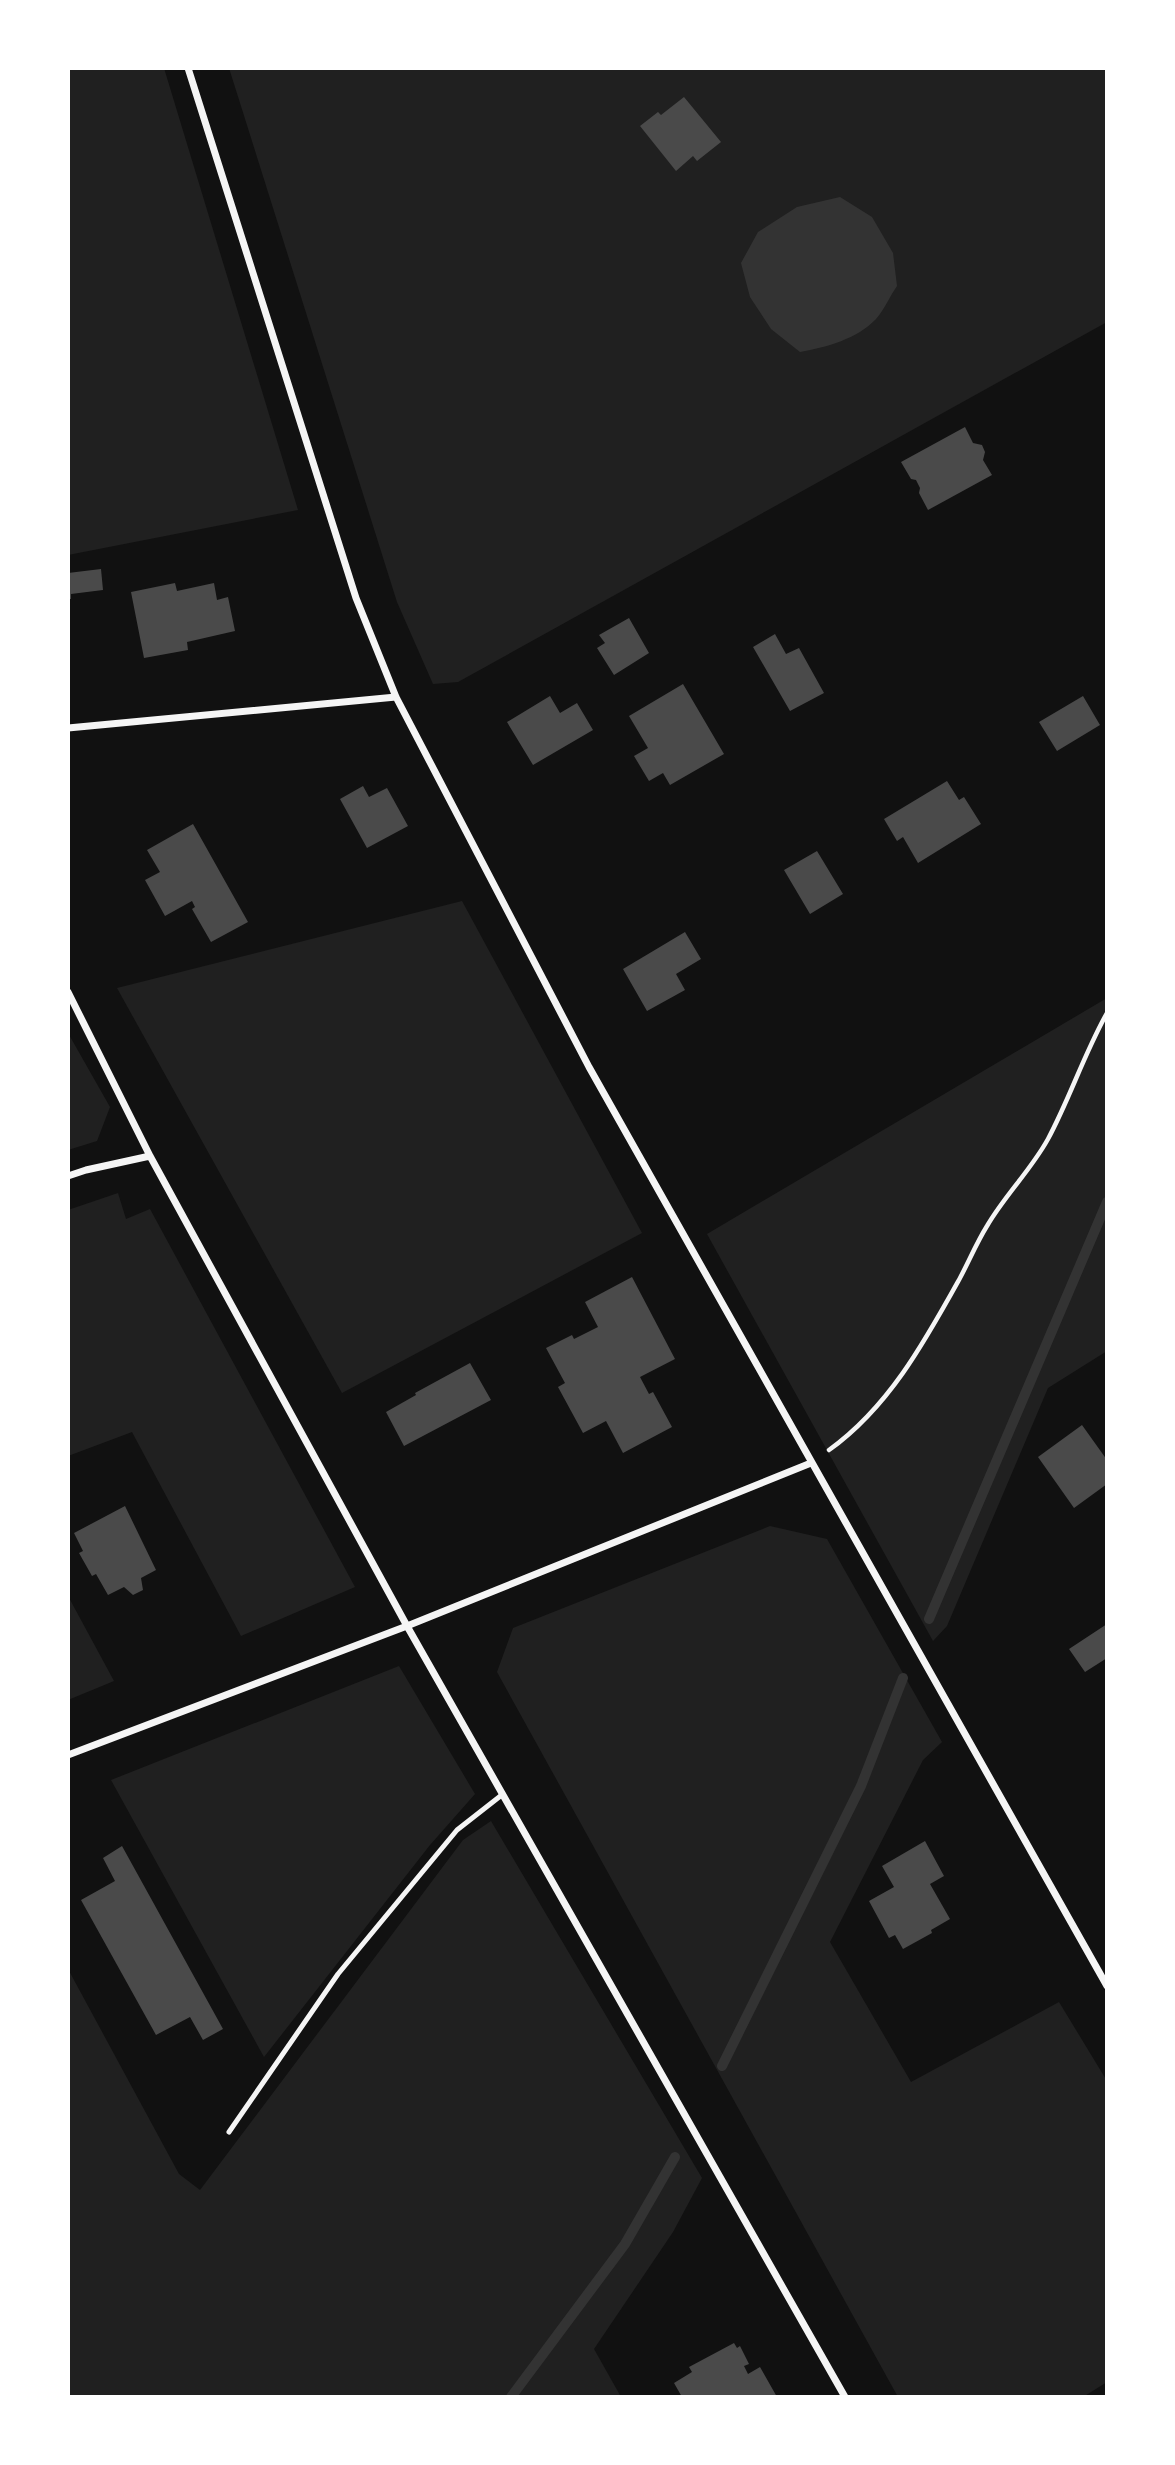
<svg xmlns="http://www.w3.org/2000/svg" width="1175" height="2465" font-family="Mulish,sans-serif">
	<style>
		.green { fill: #202020 }
		.water { fill: #333 }
		.lines { fill: none; stroke-linecap: round; stroke-linejoin: round }
		.stream { stroke: #333; stroke-width: 10 }
		.building { fill: #4a4a4a }
		.path { stroke: #f5f5f5; stroke-width: 4.5 }
		.service { stroke: #f5f5f5; stroke-width: 5 }
		.minor { stroke: #f5f5f5; stroke-width: 7 }
	</style>
	<rect width="100%" height="100%" fill="#111"/>
	<path class="green" d="M68,68H164L298,510L68,555Z
		M229,68H1107V322L458,682L433,684L397,602Z
		M462,901L642,1233L342,1393L117,988Z
		M1107,998V1351L1048,1388L947,1626L933,1641L707,1234Z
		M68,1033L110,1107L97,1141L68,1150Z
		M118,1193L126,1219L150,1209L355,1587L241,1636L132,1432L68,1456V1210Z
		M770,1526L827,1539L942,1742L923,1760L830,1942L911,2082L1059,2002L1107,2081V2382L1083,2397H898L497,1672L513,1628Z
		M68,1596L114,1681L68,1700Z
		M399,1666L475,1794L430,1845L264,2057L111,1780Z
		M491,1821L702,2178L673,2232L594,2349L621,2397H68V1969L179,2174L200,2190L463,1840Z"/>
	<path class="water" d="M840,197L872,217L893,253L897,286C890,296 884,310 876,319C857,339 827,347 800,352L771,329L750,297L741,263L758,232L797,207Z"/>
	<g class="lines">
		<path class="stream" d="M929,1619L1107,1202
			M722,2066L861,1786L903,1678
			M511,2397L625,2244L675,2157"/>
	</g>
	<path class="building" d="M684,97L721,142L697,161L693,156L676,171L640,126L658,112L661,115Z
		M965,427L973,443L982,445L985,452L983,460L992,475L928,510L919,493L920,488L916,480L911,479L901,462Z
		M101,569L103,590L71,594V599H68V573Z
		M175,583L177,591L214,583L217,600L228,597L235,631L187,642L188,650L144,658L131,592Z
		M629,618L649,653L614,675L597,648L605,643L599,635Z
		M775,634L786,654L799,648L824,693L790,711L753,647Z
		M683,684L724,754L670,785L663,773L649,781L634,756L648,748L629,716Z
		M550,696L560,713L577,703L593,730L533,765L507,722Z
		M1083,696L1100,725L1057,751L1039,722Z
		M947,781L959,800L964,797L981,824L918,863L903,837L897,841L884,819Z
		M363,786L369,797L387,788L408,826L367,848L340,799Z
		M193,824L248,922L211,942L192,909L195,907L192,901L165,916L145,880L160,872L147,850Z
		M817,851L843,894L810,914L784,870Z
		M685,932L701,959L676,974L685,990L647,1011L623,969Z
		M632,1277L675,1359L640,1377L649,1394L653,1392L672,1427L623,1453L606,1421L583,1433L558,1387L565,1383L546,1348L572,1335L574,1339L598,1327L585,1302Z
		M470,1363L491,1400L404,1446L386,1412L416,1395L415,1393Z
		M1082,1425L1107,1460V1484L1074,1508L1038,1457Z
		M125,1506L156,1570L141,1578L143,1590L133,1595L124,1587L108,1595L96,1574L92,1576L79,1553L83,1551L74,1533Z
		M1107,1624V1658L1085,1672L1069,1649Z
		M925,1841L944,1876L930,1884L950,1919L931,1930L932,1933L903,1949L895,1935L889,1938L869,1901L894,1887L882,1866Z
		M122,1846L223,2029L203,2040L190,2017L156,2035L81,1900L115,1881L103,1858Z
		M734,2343L737,2348L740,2346L749,2364L744,2366L748,2374L760,2367L777,2397H682L674,2383L692,2372L689,2367Z"/>
	<g class="lines">
		<path class="path" d="M829,1450C889,1407 925,1341 960,1278C969,1261 977,1242 987,1226C1005,1195 1031,1170 1048,1139C1070,1098 1084,1054 1107,1013"/>
		<path class="service" d="M229,2132L338,1974L457,1830L503,1794"/>
		<path class="minor" d="M188,68L356,598L396,697L589,1067L1107,1986
			M68,728L396,697
			M68,992L150,1156L407,1626L845,2397
			M68,1176L86,1170L150,1156
			M68,1755L407,1626L811,1463"/>
	</g>
	<rect width="1175" height="2465" fill="none" stroke="#ffffff" stroke-width="140"/>
</svg>
